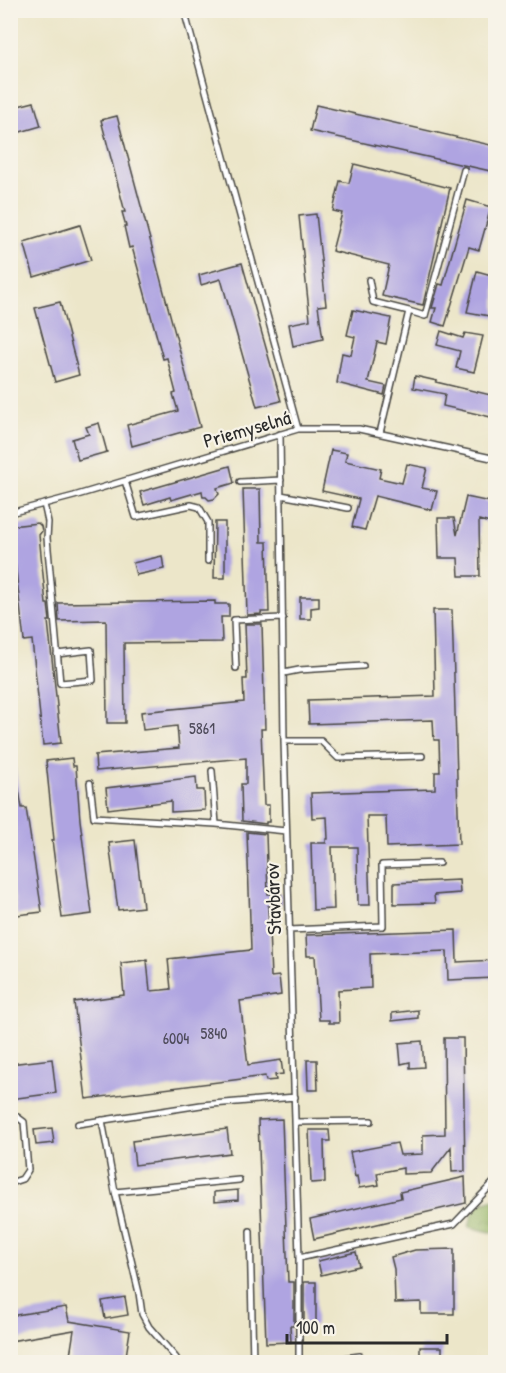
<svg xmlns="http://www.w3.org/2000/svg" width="506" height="1373" font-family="'Patrick Hand',sans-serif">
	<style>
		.forest { fill: url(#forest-crowns); stroke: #62714a; stroke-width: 1.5 }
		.building { fill: #afa4e1 }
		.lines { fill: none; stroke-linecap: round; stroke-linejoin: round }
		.lane-casing { stroke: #484743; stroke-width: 8 }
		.lane { stroke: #fff; stroke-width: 5 }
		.labels { text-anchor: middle; stroke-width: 4.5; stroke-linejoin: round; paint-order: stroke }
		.number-label { font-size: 16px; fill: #4c4958 }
		.street-label { font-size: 20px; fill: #2b2b2b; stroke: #f7f3e8 }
	</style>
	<defs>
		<pattern id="forest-crowns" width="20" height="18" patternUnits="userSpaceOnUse" patternTransform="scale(1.5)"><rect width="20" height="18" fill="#99b769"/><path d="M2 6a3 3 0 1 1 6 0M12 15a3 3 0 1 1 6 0" fill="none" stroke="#7d9557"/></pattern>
	</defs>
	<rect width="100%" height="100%" fill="#f7f3e8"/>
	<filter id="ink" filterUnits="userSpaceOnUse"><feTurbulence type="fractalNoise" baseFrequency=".0167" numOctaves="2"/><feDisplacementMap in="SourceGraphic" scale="12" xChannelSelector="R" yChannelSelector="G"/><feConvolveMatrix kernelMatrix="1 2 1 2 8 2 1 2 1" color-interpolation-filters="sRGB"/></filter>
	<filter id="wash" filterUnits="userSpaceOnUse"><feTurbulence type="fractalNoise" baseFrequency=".008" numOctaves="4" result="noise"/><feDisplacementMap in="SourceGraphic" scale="24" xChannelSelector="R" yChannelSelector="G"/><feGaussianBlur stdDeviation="1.35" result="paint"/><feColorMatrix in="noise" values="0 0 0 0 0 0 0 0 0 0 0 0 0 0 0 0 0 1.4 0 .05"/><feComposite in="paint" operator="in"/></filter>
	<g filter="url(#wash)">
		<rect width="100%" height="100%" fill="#ece6c9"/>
		<path class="forest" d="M495,1199V1233L469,1227C474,1206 475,1204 495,1199Z"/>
		<g id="blocks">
			<path class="building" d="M34,102L41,126L10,135V108Z
				M316,105L495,146V172L310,131Z
				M117,116L200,427L132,446L127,425L178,411L173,394L176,393L167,358L163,359L132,247L129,248L124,226H126L122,212H125L101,120Z
				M354,164L450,188L423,305L382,296L389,265L332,251L342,213L333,211L340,181L349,183Z
				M467,200L491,207L479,250L469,247L445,326L432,322L436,308H432L439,284L443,285Z
				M316,214L326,305L318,306L323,339L293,346L289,324L310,320L299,216Z
				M80,225L91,260L34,277L24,242Z
				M242,263L281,401L257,407L221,279L201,285L199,275Z
				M477,271L495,276V317L467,312Z
				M60,302L79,375L55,382L35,308Z
				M353,310L391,318L386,344L377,342L368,382L386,386L384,395L337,383L342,353L351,355L355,337L347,335Z
				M441,331L463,338L465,333L483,336L474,372L456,368L460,351L437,345Z
				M415,376L437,381L436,382L495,396V418L443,406L445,394L413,388Z
				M99,423L107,452L78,460L72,439L89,434L86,427Z
				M331,450L347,453L345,461L381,469L379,478L402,483L407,464L427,468L422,488L437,491L432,510L375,496L365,530L352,527L359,499L322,491Z
				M230,466L234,483L217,488L219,494L214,499L209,500L206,497H203L202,491L171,500L170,497L144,505L140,492Z
				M243,489H260L261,542H267L269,612H261V614L247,615Z
				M466,497L495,503L490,523L479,520L480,576H459L458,558H439L438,518H454L457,535Z
				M215,522H225V578H214Z
				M38,523L41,526L42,531L39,535L46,604H48L50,621H48L61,743L43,745L32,640L24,641L11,526Z
				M162,556L164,569L136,575L133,563Z
				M300,597H319V607L311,608V619H300Z
				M215,601V604H229V617H221L222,642L124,643L125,723H107L106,620L59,621L58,603Z
				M433,610H452L459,844L387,847L386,816H367L370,905H358L357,847H332L334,909L313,910L311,843H326V839H328L327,817L312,818L311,793L435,789V772H440L439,740H434L433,720L309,724L308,700L435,696Z
				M245,624H262L265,729H261L264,805H269V822H266V824L242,821L241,784H246V758L96,771L95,755L179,748L177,726L143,730L141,712L244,702L243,679H247Z
				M72,758L73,766H76L80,820L92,914L62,918L52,840H54L46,761Z
				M10,767H15L22,808H26L42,912L17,915L10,868Z
				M196,777L197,790H204L205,810L171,812V801L108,809L106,788Z
				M247,832L266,834L268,894H281L282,905L268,906L271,977L279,976L281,995L240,1001L248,1065L281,1060L283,1074L275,1075L276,1080L266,1081L265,1076L86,1099L74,1002L124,995L121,963L147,960L150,991L162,990L171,989L168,959L251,950Z
				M135,840L143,907L118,910L109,843Z
				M459,880L460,893L434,895L435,903L394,904V883Z
				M456,930L457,962L495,960V978L448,980L447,951L370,954L371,988L338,990L339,1023H329V1020H319L315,956H307L306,935Z
				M418,1010V1018L392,1021V1013Z
				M444,1038H463L465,1171L452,1172L451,1147L431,1173L403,1174V1168L377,1173L379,1185L359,1188L357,1176L355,1177L350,1152L397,1143L400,1155L423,1154V1135L445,1134Z
				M422,1041L424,1067L410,1068V1062L401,1064L399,1043Z
				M52,1059L56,1093L10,1099V1064Z
				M307,1060H317L318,1090H308Z
				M282,1119L288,1282H294V1326H290L291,1342L266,1343L258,1120Z
				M52,1128L54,1143L36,1145L34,1130Z
				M227,1129L230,1153L135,1165L132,1141Z
				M309,1130H329L330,1141H324L325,1182L311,1183Z
				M465,1177L466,1203L314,1239L310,1219L401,1198L400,1192Z
				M238,1190V1200L214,1202V1192Z
				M454,1249V1314H421V1302L395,1303L394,1269L391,1257L415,1250Z
				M356,1252L359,1266L321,1275L318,1261Z
				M304,1282H316V1326H304Z
				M125,1297L128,1315L105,1319L102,1301Z
				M66,1307L69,1321L130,1331L125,1362H69L74,1330L10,1341V1316Z
				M420,1347H442V1359L420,1358Z"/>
		</g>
	</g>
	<g filter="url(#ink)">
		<use href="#blocks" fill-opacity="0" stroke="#484743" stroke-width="1.5"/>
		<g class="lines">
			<defs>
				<path id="lane" d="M184,10L298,429
					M369,280L373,302L409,311
					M380,433L409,311L425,316L464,170
					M280,434L284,741L299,1258V1362
					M125,481L136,517L191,505L199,507L208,522V561
					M240,482L281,480
					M281,495L348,508
					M44,504L48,522L47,538L60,683L93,680L91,650L57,654
					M10,513L74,496L298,429H359L496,459
					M236,668L234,620L283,618
					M284,673L299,670L363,666
					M284,741H321L338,758L422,756
					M212,771L216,824
					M90,783L94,817L216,824L286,831
					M289,930L383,926L382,865L439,863
					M10,1113H12L24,1122L28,1170L22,1179L10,1183
					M102,1120L115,1192L139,1293L142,1314L149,1327L176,1358L178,1362
					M295,1122L371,1121
					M78,1124L201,1105L295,1097
					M115,1192L239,1180
					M250,1231L253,1362
					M299,1258L454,1224L496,1180
					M315,1362L360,1356"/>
			</defs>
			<use href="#lane" class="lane-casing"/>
			<use href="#lane" class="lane"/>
		</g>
	</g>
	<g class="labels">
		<g class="number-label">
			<text x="202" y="734">5861</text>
			<text x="214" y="1039">5840</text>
			<text x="176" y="1044">6004</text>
		</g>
		<g class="street-label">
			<text transform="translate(247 429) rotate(-16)" y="7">Priemyselná</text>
			<text transform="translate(273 899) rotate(-92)" y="7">Stavbárov</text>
		</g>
	</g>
	<rect width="506" height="1373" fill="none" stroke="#f7f3e8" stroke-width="36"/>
	<path d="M287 1334v9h160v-9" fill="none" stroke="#2b2b2b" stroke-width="3"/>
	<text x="296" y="1334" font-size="18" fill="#2b2b2b" stroke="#f7f3e8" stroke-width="4.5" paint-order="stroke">100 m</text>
</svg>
